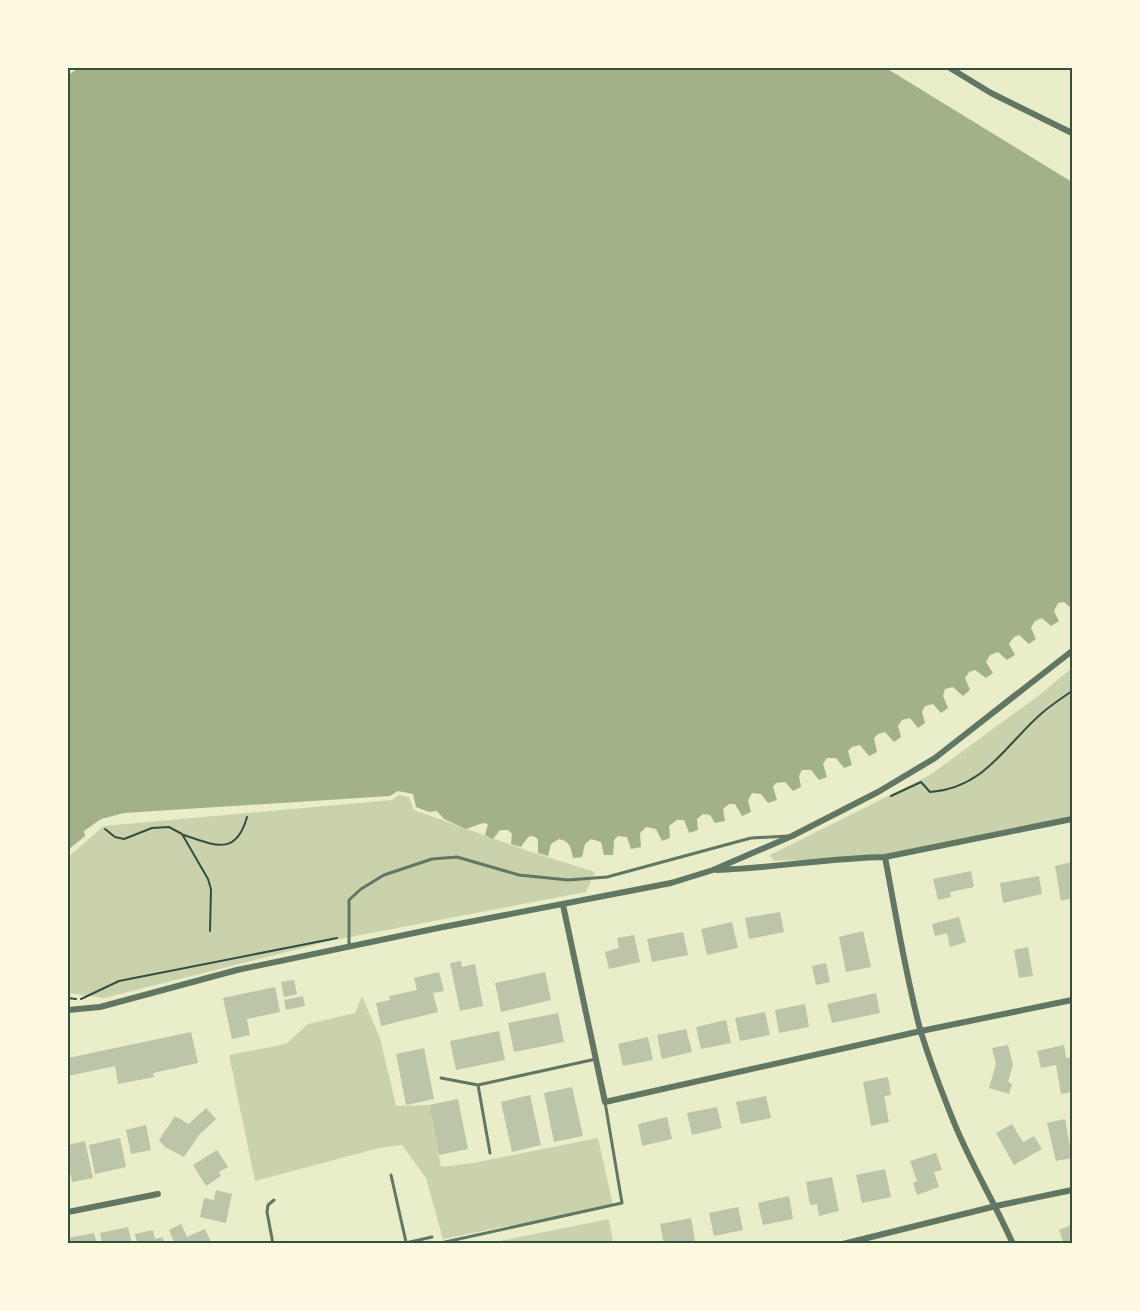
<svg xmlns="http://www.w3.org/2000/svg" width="1140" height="1311" font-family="Montserrat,sans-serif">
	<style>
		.green { fill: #cad2ad }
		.water { fill: #a3b18a }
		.building { fill: #bcc5a7 }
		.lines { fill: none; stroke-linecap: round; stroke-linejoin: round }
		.path { stroke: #344e41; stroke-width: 2 }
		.service { stroke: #617663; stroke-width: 3 }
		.minor { stroke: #617663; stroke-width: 6 }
		.neatline { fill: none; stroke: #344e41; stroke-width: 2 }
	</style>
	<rect width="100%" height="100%" fill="#e9edc9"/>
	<path class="green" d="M1072,668V819L885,857L774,861L770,855L930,775L1042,693Z
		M399,795L409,797L414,810L528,851L595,872L586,892L334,940L104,998L68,993V857L104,826L392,800Z
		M362,996L380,1038L396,1106L429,1105L441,1167L473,1163L598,1138L613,1205L443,1239L426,1178L402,1145L379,1148L255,1181L229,1055L286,1044L308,1024L355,1013Z
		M609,1219L613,1243H490Z"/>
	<path class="water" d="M79,68H886L1072,182V609L1064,602L1058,603L1054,611L1059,621L1051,626L1042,618L1035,621L1031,628L1036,639L1029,644L1019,635L1014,637L1009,644L1015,655L1007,660L998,652L990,655L986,662L993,673L986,678L975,670L969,672L965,678L970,690L963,696L953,687L945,689L943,696L948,708L941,713L933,704L925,706L922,712L925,723L918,728L910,718L902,720L898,726L901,737L894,742L885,732L878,734L874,738L877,752L869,756L860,745L852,747L848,751L852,765L844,768L836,758H827L823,764L827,777L819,780L811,770H802L799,776L801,787L793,791L785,782L776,783L773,787L777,800L768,803L761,794L752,793L748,800L751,812L742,816L735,804H729L723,809L725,821L715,823L710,815L703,814L697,819L698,830L689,833L684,820H677L669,826L670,838L662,841L656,829L646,827L640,833L641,847L631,849L627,837L618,836L614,840L613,855H604L601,842L591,839L585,844L582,857L573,858C571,848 570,841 559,839L551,844L548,856L538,853V839L533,836L528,837L521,847L511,844L512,834L508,830H500L493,839L485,835L488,824L483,823L466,829L444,819L437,811L429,812L416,807L413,794L398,791L390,796L124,813L101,819L84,831L85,836L68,850V75Z"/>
	<path class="building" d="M1072,862V898L1061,901L1055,866Z
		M971,871L974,887L950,892L951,897L938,900L933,879Z
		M1039,876L1042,894L1003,903L1000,883Z
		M780,912L784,932L749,939L745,918Z
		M959,917L966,942L950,947L947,933L935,936L932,924Z
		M732,922L738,948L707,955L701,929Z
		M863,931L871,967L846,972L839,937Z
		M683,932L688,955L652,962L647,939Z
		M634,935L640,962L609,969L605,952L619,948L617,938Z
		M1028,947L1033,976L1019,978L1014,950Z
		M461,961L462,967L475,964L483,1006L460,1011L450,963Z
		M826,963L830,982L816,985L812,966Z
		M439,972L444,991L433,993L438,1012L381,1026L376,1003L390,1000L389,996L417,990L414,978Z
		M545,972L551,1000L501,1012L495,983Z
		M294,980L297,994L284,997L281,982Z
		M275,987L280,1012L247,1019L250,1035L232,1039L223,998Z
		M876,993L880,1013L832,1023L827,1004Z
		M303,996L305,1006L286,1010L284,1000Z
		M805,1004L809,1027L779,1033L775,1010Z
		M765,1012L770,1035L740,1041L735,1018Z
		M558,1013L564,1042L514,1052L508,1023Z
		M726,1020L731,1043L701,1049L696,1027Z
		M686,1029L692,1052L662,1059L657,1035Z
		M499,1031L505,1060L456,1070L450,1041Z
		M191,1032L198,1063L153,1073L154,1077L118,1084L115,1066L68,1076V1058Z
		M648,1037L653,1060L623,1066L618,1044Z
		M1008,1045L1013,1065L1008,1082L1012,1084L1009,1094L989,1088L996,1064L992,1048Z
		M1064,1045L1066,1058L1072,1057V1092L1061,1094L1056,1065L1041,1068L1037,1051Z
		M424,1048L434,1099L406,1105L396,1054Z
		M888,1077L891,1095L884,1096L889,1122L871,1126L863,1082Z
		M572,1087L583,1136L554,1142L544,1093Z
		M530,1095L541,1145L512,1152L501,1102Z
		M766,1096L771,1118L741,1124L736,1102Z
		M458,1099L468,1149L439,1155L429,1105Z
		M717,1107L722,1128L692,1135L687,1113Z
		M206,1108L216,1119L199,1135L184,1157L165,1147L159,1140L175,1116L189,1124Z
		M667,1117L672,1139L642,1146L638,1124Z
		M1065,1119L1072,1158L1056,1161L1047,1123Z
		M1012,1124L1023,1142L1034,1136L1042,1149L1014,1165L996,1133Z
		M146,1125L151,1150L131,1154L126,1130Z
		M120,1138L126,1167L95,1174L89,1145Z
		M85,1141L93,1178L72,1182L71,1175L68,1176V1145Z
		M217,1150L228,1167L219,1172L221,1176L206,1186L193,1165Z
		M936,1153L942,1170L934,1172L939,1187L917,1195L913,1183L917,1181L910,1161Z
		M885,1169L891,1197L862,1203L856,1175Z
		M832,1177L839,1211L819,1216L817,1204L810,1205L806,1182Z
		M216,1190L232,1194L226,1223L200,1217L204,1198L214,1200Z
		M789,1196L793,1219L763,1225L758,1203Z
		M738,1207L743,1230L714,1236L709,1213Z
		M691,1218L695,1241L664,1244L660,1224Z
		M181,1224L187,1237L205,1229L212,1244H175L169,1230Z
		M1072,1225V1244H1064L1059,1230Z
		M128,1227L132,1244H102L100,1233Z
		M153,1230L155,1239L163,1237L164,1244H137L135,1234Z
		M94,1233L97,1244H68V1238Z"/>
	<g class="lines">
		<path class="path" d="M891,796L921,782L930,792C985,788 1005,745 1042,713C1051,705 1062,698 1072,691
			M105,829L115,837L124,839L152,828L169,827L182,834L208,879L211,889L210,931
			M184,835C214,845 236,857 247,817
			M68,998L76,999
			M81,999L119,981L337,938"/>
		<path class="service" d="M349,946V900L361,889L384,875L432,859L457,857L519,875L568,880L607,877L751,838L788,836
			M441,1078L478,1085
			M490,1153L478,1085L596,1059
			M391,1175L406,1242
			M273,1244L267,1212L268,1205L274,1200
			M401,1244L432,1237
			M436,1244L622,1203L605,1102"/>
		<path class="minor" d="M950,68L991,93L1072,133
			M885,857C896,915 905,972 920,1029C929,1059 941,1090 953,1120C970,1163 994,1201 1013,1244
			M717,870C773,868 829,858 885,857L1072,819
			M563,905L605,1102L921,1031L1072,1000
			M68,1010L100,1007L237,970L438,928L671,883L713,870L792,836L878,792L935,758L1072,651
			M68,1212L158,1194
			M843,1244L996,1206L1072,1190"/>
	</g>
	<rect width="1140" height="1311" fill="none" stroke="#fefae0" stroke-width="138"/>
	<rect x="69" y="69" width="1002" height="1173" class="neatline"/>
</svg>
